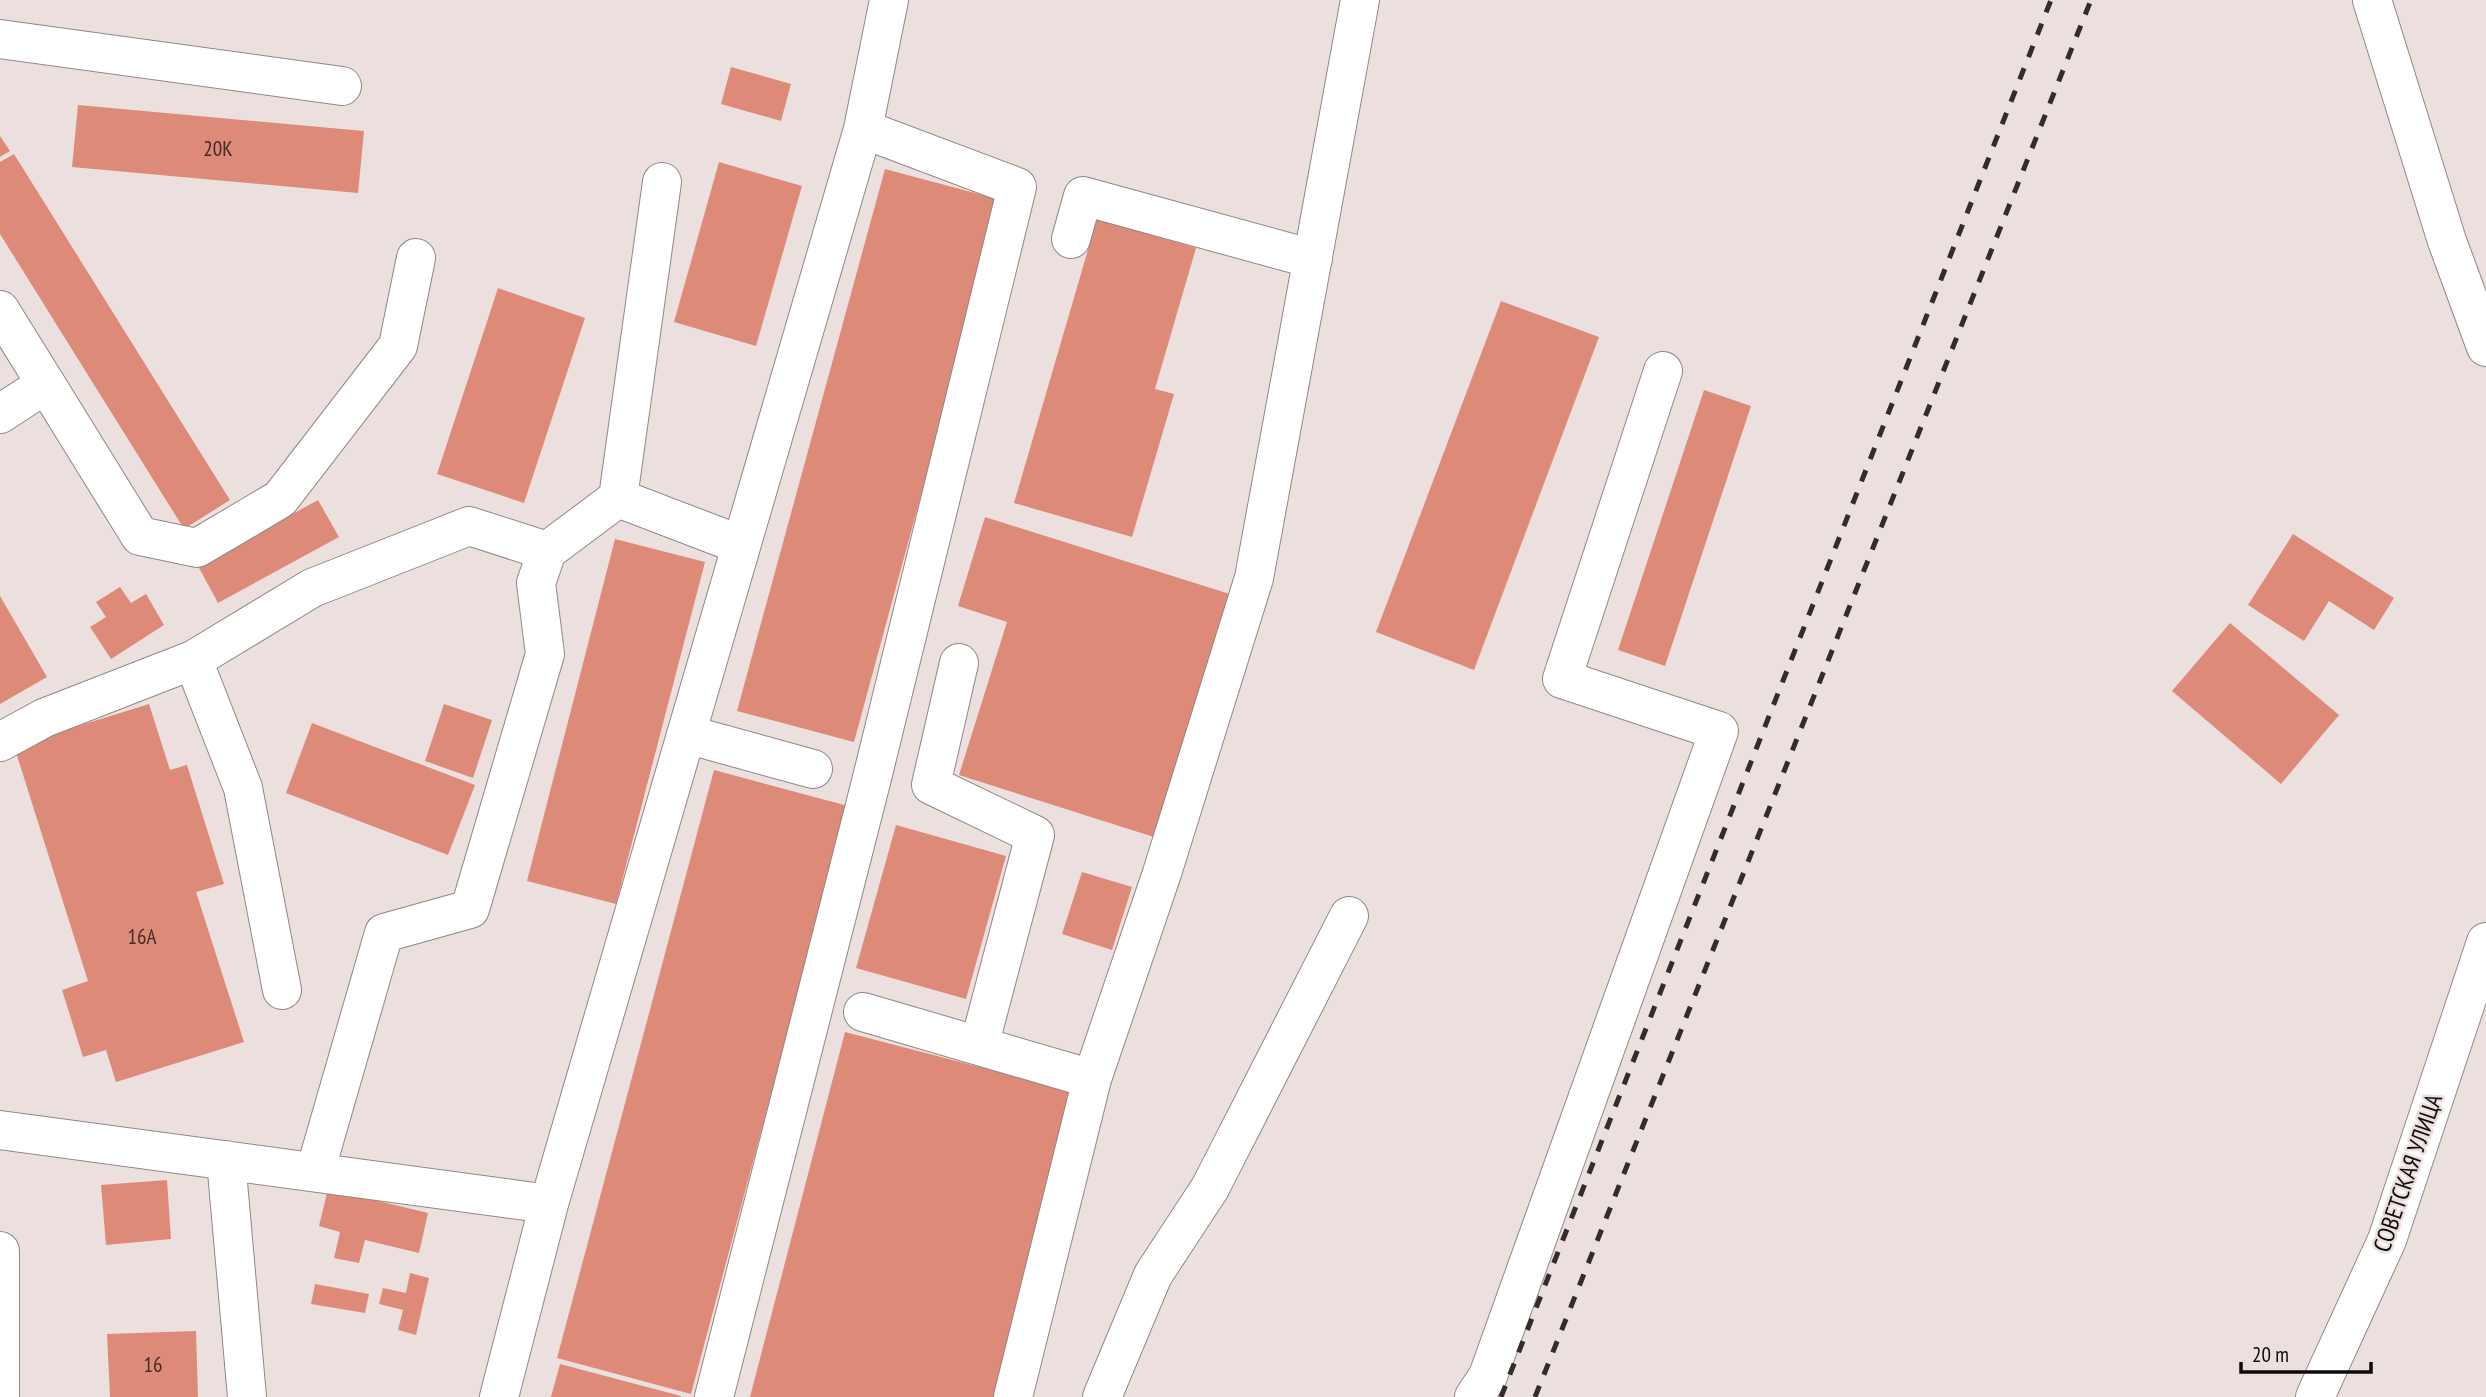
<svg xmlns="http://www.w3.org/2000/svg" width="2486" height="1397" font-family="'PT Sans Narrow',sans-serif">
	<style>
		.building { fill: #de8a79 }
		.lines { fill: none; stroke-linecap: round; stroke-linejoin: round }
		.minor-casing { stroke: #918785; stroke-width: 40 }
		.minor { stroke: #fff; stroke-width: 38 }
		.rail { stroke: #312d2c; stroke-width: 5; stroke-dasharray: 12 12; stroke-linecap: butt }
		.labels { text-anchor: middle; stroke-width: 5; stroke-linejoin: round; paint-order: stroke }
		.number-label { font-size: 21px; fill: #422b26 }
		.street-label { font-size: 24px; fill: #0e0b0a; stroke: #ebe0de }
	</style>
	<rect width="100%" height="100%" fill="#ebe0de"/>
	<path class="building" d="M731,67L791,84L781,121L721,104Z
		M78,105L364,131L358,193L72,167Z
		M0,136L10,151L0,157Z
		M14,154L230,500L184,529L0,234V162Z
		M719,162L802,186L756,346L674,322Z
		M885,169L1001,200L854,742L737,711Z
		M1097,219L1196,248L1155,389L1174,394L1132,537L1014,503Z
		M498,288L585,318L524,503L437,474Z
		M1501,301L1599,337L1474,670L1376,632Z
		M1704,390L1751,406L1665,666L1618,650Z
		M318,500L339,537L218,603L198,566Z
		M985,517L1233,595L1157,838L959,775L1007,622L958,606Z
		M2293,534L2394,598L2374,630L2329,601L2304,641L2248,605Z
		M615,539L705,562L616,904L527,881Z
		M120,587L131,603L146,594L164,625L111,659L90,627L106,617L96,602Z
		M0,596L47,677L0,704Z
		M2230,623L2339,715L2281,784L2172,691Z
		M149,704L170,770L187,765L224,884L196,892L244,1042L116,1082L106,1050L83,1057L62,990L88,981L14,746Z
		M444,704L492,720L473,778L425,761Z
		M312,723L475,785L448,855L286,793Z
		M714,770L848,806L691,1394L557,1358Z
		M896,825L1006,856L966,999L856,968Z
		M1082,872L1132,887L1112,950L1062,934Z
		M845,1032L1083,1094L1003,1397H750Z
		M167,1180L171,1239L106,1245L101,1185Z
		M328,1189L428,1213L419,1253L365,1240L359,1263L334,1258L340,1232L319,1226Z
		M410,1273L429,1278L416,1335L398,1330L403,1310L379,1304L383,1288L406,1293Z
		M315,1284L369,1294L365,1313L311,1304Z
		M196,1331L198,1397H110L107,1334Z
		M560,1364L681,1396V1397H551Z"/>
	<g class="lines">
		<defs>
			<path id="minor" d="M2372,0L2447,241L2486,347
				M0,39L342,86
				M662,182L618,498L741,545
				M1071,239L1083,196L1313,259
				M0,310L46,384
				M0,414L46,384L140,536L197,548L280,499L398,346L416,258
				M193,660L312,588L469,526L547,551
				M959,663L931,785L1035,835L979,1046
				M686,734L813,769
				M0,742L44,718L193,660L243,788L282,990
				M863,1012L1092,1079
				M0,1130L549,1204L499,1397
				M226,1160L247,1397
				M315,1172L384,933L470,909L545,654L536,583L547,551L618,498
				M549,1204L863,129L889,0
				M0,1251V1397
				M714,1397L872,778L1017,187L863,129
				M1013,1397L1092,1079L1162,873L1254,578L1360,0
				M1102,1397L1153,1275L1210,1188L1349,916
				M1474,1397L1488,1376L1719,731L1562,679L1663,371
				M2315,1397L2387,1240L2486,942"/>
		</defs>
		<use href="#minor" class="minor-casing"/>
		<use href="#minor" class="minor"/>
		<path class="rail" d="M1501,1397L2051,0
			M1535,1397L2091,0"/>
	</g>
	<g class="labels">
		<g class="number-label">
			<text x="218" y="156">20К</text>
			<text x="142" y="944">16А</text>
			<text x="153" y="1372">16</text>
		</g>
		<g class="street-label">
			<text transform="translate(2408 1173) rotate(-71)" y="8">СОВЕТСКАЯ УЛИЦА</text>
		</g>
	</g>
	<path d="M2241 1362v10h130v-10" fill="none" stroke="#0e0b0a" stroke-width="3.5"/>
	<text x="2252" y="1362" font-size="21" fill="#0e0b0a" stroke="#ebe0de" stroke-width="5" paint-order="stroke">20 m</text>
</svg>
